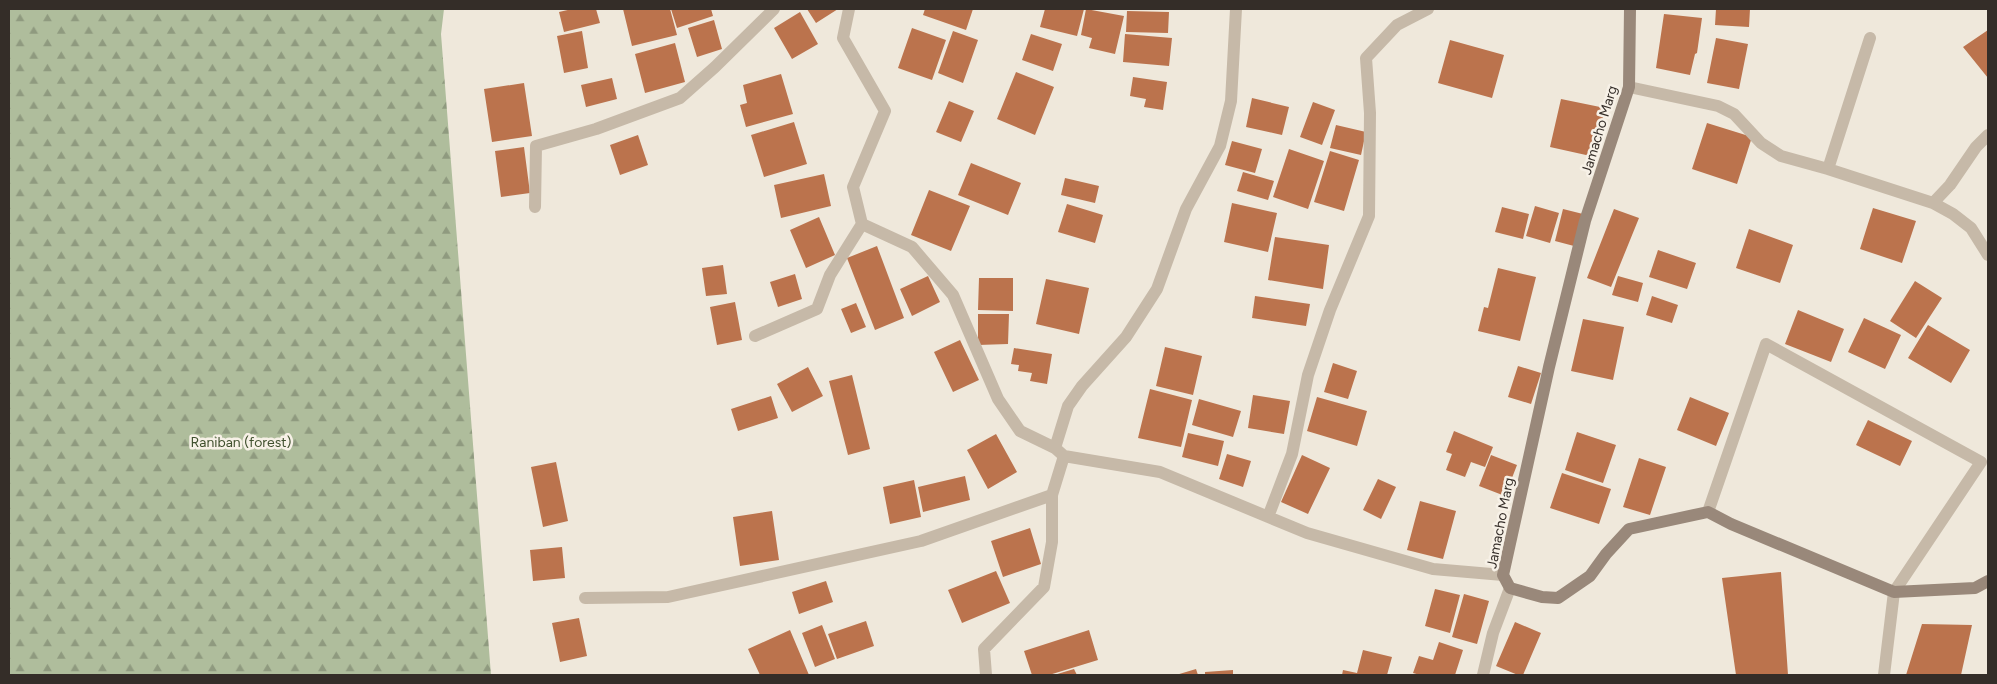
<svg xmlns="http://www.w3.org/2000/svg" width="1997" height="684" font-family="Figtree,sans-serif">
	<style>
		.forest { fill: url(#forest-firs) }
		.building { fill: #bb734d }
		.lines { fill: none; stroke-linecap: round; stroke-linejoin: round }
		.street { stroke: #c6b9a8; stroke-width: 12 }
		.secondary { stroke: #99887a; stroke-width: 12 }
		.labels { text-anchor: middle; stroke-width: 5; stroke-linejoin: round; paint-order: stroke }
		.street-label { font-size: 14px; fill: #342d28; stroke: #f7f1e7 }
		.park-label { font-size: 14px; fill: #40502e; stroke: #f7f1e7 }
	</style>
	<defs>
		<pattern id="forest-firs" width="22" height="20" patternUnits="userSpaceOnUse" patternTransform="scale(1.25)"><rect width="22" height="20" fill="#afbd9c"/><path d="M5 1l3.5 6h-7zM16 11l3.5 6h-7z" fill="#8f9a7f"/></pattern>
	</defs>
	<rect width="100%" height="100%" fill="#efe8db"/>
	<path class="forest" d="M9,9H444L441,34L491,675H9Z"/>
	<path class="building" d="M572,9H596L600,23L564,32L559,12Z
		M623,9H670L677,35L632,46Z
		M671,9H711L713,16L677,28Z
		M807,9H838L816,23Z
		M925,9H973L966,30L923,15Z
		M1045,9H1084L1077,36L1040,27Z
		M1086,9L1124,16L1115,54L1089,48L1092,38L1081,35Z
		M1716,9H1750L1749,27L1715,25Z
		M1127,11L1169,12L1168,33L1126,32Z
		M800,12L818,44L792,59L774,28Z
		M1664,14L1702,18L1697,53L1695,54L1690,75L1656,68Z
		M714,20L722,49L697,57L688,28Z
		M912,28L946,40L932,80L898,68Z
		M1988,30V78L1963,47Z
		M582,31L588,68L564,73L557,36Z
		M953,31L978,40L963,83L938,73Z
		M1031,34L1062,44L1053,71L1022,60Z
		M1125,34L1172,38L1169,66L1123,62Z
		M1716,38L1748,44L1739,89L1707,83Z
		M1450,40L1504,55L1492,98L1438,83Z
		M675,43L685,82L645,93L635,54Z
		M1016,72L1054,87L1035,135L997,119Z
		M781,74L793,114L746,127L740,105L747,103L743,85Z
		M1133,77L1167,82L1163,110L1144,107L1146,99L1130,96Z
		M612,78L617,99L586,107L581,85Z
		M524,83L532,136L492,142L484,89Z
		M1252,98L1289,107L1282,135L1246,127Z
		M1561,99L1605,108L1595,157L1550,147Z
		M949,101L974,111L961,142L936,132Z
		M1313,102L1335,110L1322,145L1300,137Z
		M794,122L807,164L764,177L751,135Z
		M1707,123L1752,137L1737,184L1692,169Z
		M1336,125L1366,132L1361,155L1330,148Z
		M638,135L648,165L620,175L610,145Z
		M1232,141L1262,149L1255,173L1225,165Z
		M524,147L530,193L501,197L495,151Z
		M1289,149L1324,161L1308,209L1273,197Z
		M1330,151L1359,160L1344,211L1314,202Z
		M971,163L1021,183L1008,215L958,195Z
		M1243,172L1274,181L1268,200L1237,191Z
		M824,174L831,206L781,218L774,185Z
		M1065,178L1099,186L1095,203L1061,195Z
		M929,190L970,206L951,251L911,235Z
		M1232,203L1277,213L1268,252L1224,242Z
		M1067,204L1103,215L1095,243L1058,232Z
		M1535,206L1559,213L1550,243L1526,236Z
		M1502,207L1529,214L1523,239L1495,232Z
		M1873,208L1916,221L1902,263L1860,249Z
		M1563,209L1583,214L1574,246L1555,241Z
		M1614,209L1639,218L1611,287L1587,278Z
		M819,217L835,255L806,268L790,230Z
		M1749,229L1793,245L1780,283L1736,268Z
		M1275,237L1329,245L1323,289L1268,280Z
		M877,246L904,318L875,330L847,258Z
		M1658,250L1696,263L1687,289L1649,277Z
		M723,265L727,294L706,296L702,268Z
		M1498,268L1536,277L1520,341L1478,331L1484,307L1488,308Z
		M795,274L802,299L778,307L770,282Z
		M928,276L940,302L912,316L900,289Z
		M1618,276L1643,283L1638,302L1612,295Z
		M979,278H1013V311L978,310Z
		M1046,279L1089,288L1079,334L1036,324Z
		M1915,281L1942,298L1916,338L1890,321Z
		M1255,296L1310,304L1306,326L1252,318Z
		M1652,296L1678,305L1672,323L1646,315Z
		M735,302L742,340L717,345L710,307Z
		M856,303L866,327L851,333L841,309Z
		M1798,310L1844,329L1831,362L1785,344Z
		M978,314H1009L1008,344L978,345Z
		M1864,318L1901,335L1885,369L1848,352Z
		M1583,319L1624,327L1613,380L1571,371Z
		M1928,325L1970,350L1951,383L1908,358Z
		M960,340L979,380L953,392L934,352Z
		M1165,347L1202,356L1193,395L1156,386Z
		M1014,348L1052,354L1047,384L1030,381L1032,373L1018,371L1019,365L1011,364Z
		M1333,363L1357,371L1348,399L1324,392Z
		M1518,366L1541,373L1531,404L1508,397Z
		M808,367L823,396L792,412L777,384Z
		M852,375L870,449L848,455L829,381Z
		M1150,389L1192,400L1181,447L1138,438Z
		M1253,395L1290,401L1284,434L1248,428Z
		M771,396L778,418L738,431L731,409Z
		M1317,397L1367,411L1357,446L1307,431Z
		M1690,397L1729,413L1716,446L1677,430Z
		M1199,399L1241,411L1233,437L1192,425Z
		M1868,420L1912,441L1900,466L1856,445Z
		M1454,431L1493,447L1485,467L1471,462L1465,477L1446,470L1452,454L1446,452Z
		M1577,432L1616,445L1603,483L1565,470Z
		M1188,433L1224,441L1218,466L1182,457Z
		M996,434L1017,472L988,489L967,450Z
		M1227,454L1251,461L1243,487L1219,479Z
		M1302,455L1330,468L1308,514L1281,502Z
		M1491,455L1517,465L1505,496L1479,486Z
		M1639,458L1666,467L1650,515L1623,507Z
		M556,462L568,521L543,527L531,467Z
		M1562,473L1611,489L1599,524L1550,508Z
		M965,476L970,500L923,512L918,487Z
		M1378,479L1396,487L1381,519L1363,510Z
		M914,480L921,517L890,524L883,487Z
		M1420,501L1456,511L1443,559L1407,550Z
		M772,511L779,560L740,566L733,517Z
		M1030,528L1041,564L1003,577L991,541Z
		M562,547L565,578L533,581L530,550Z
		M996,571L1010,603L962,623L948,590Z
		M1781,572L1788,675H1736L1722,578Z
		M826,581L833,602L799,614L792,592Z
		M1435,589L1460,595L1450,633L1425,626Z
		M1464,594L1489,601L1477,644L1452,637Z
		M579,618L587,656L560,662L552,623Z
		M866,621L874,646L837,659L828,634Z
		M1515,622L1541,633L1523,675H1518L1496,666Z
		M1922,624L1972,625L1961,675H1906Z
		M822,625L835,659L815,667L802,633Z
		M790,630L809,675H760L748,649Z
		M1089,630L1098,660L1049,675H1032L1024,651Z
		M1439,642L1463,650L1455,675H1420L1413,673L1419,656L1433,660Z
		M1363,650L1392,657L1387,675H1342L1343,670L1357,673Z
		M1074,669L1077,675H1054Z
		M1196,669L1198,675H1176Z
		M1233,670V675H1205V672Z"/>
	<g class="lines">
		<path class="street" d="M849,9L843,38L885,111L853,187L862,224L912,247L953,295L998,399L1020,431L1055,448L1064,456
			M1629,87L1718,106L1734,114L1761,143L1781,156L1828,169L1933,203L1953,214L1971,228L1988,255
			M1828,169L1870,38
			M1933,203L1950,185L1976,147L1988,135
			M535,207L536,146L596,129L680,98L715,67L774,9
			M755,336L817,309L830,275L862,224
			M1055,448L1068,406L1082,386L1126,337L1157,289L1186,209L1220,146L1231,101L1236,9
			M1708,512L1766,344L1981,462L1894,592L1884,675
			M1268,517L1292,454L1308,375L1330,310L1369,216L1370,113L1366,58L1397,25L1428,9
			M585,598L668,597L921,541L1052,495
			M986,675L984,649L1044,587L1052,542V495L1064,456L1160,472L1307,533L1433,569L1503,575
			M1483,675L1493,633L1510,588"/>
		<path class="secondary" d="M1630,9L1629,87L1585,221L1549,367L1503,575L1510,588L1542,597L1558,598L1590,576L1606,554L1629,529L1708,512L1731,524L1894,592L1975,588L1988,581"/>
	</g>
	<g class="labels">
		<g class="street-label">
			<text transform="translate(1599 130) rotate(-73)" y="5">Jamacho Marg</text>
			<text transform="translate(1500 523) rotate(-79)" y="5">Jamacho Marg</text>
		</g>
		<g class="park-label">
			<text x="241" y="447">Raniban (forest)</text>
		</g>
	</g>
	<rect width="1997" height="684" fill="none" stroke="#342d28" stroke-width="20"/>
</svg>
